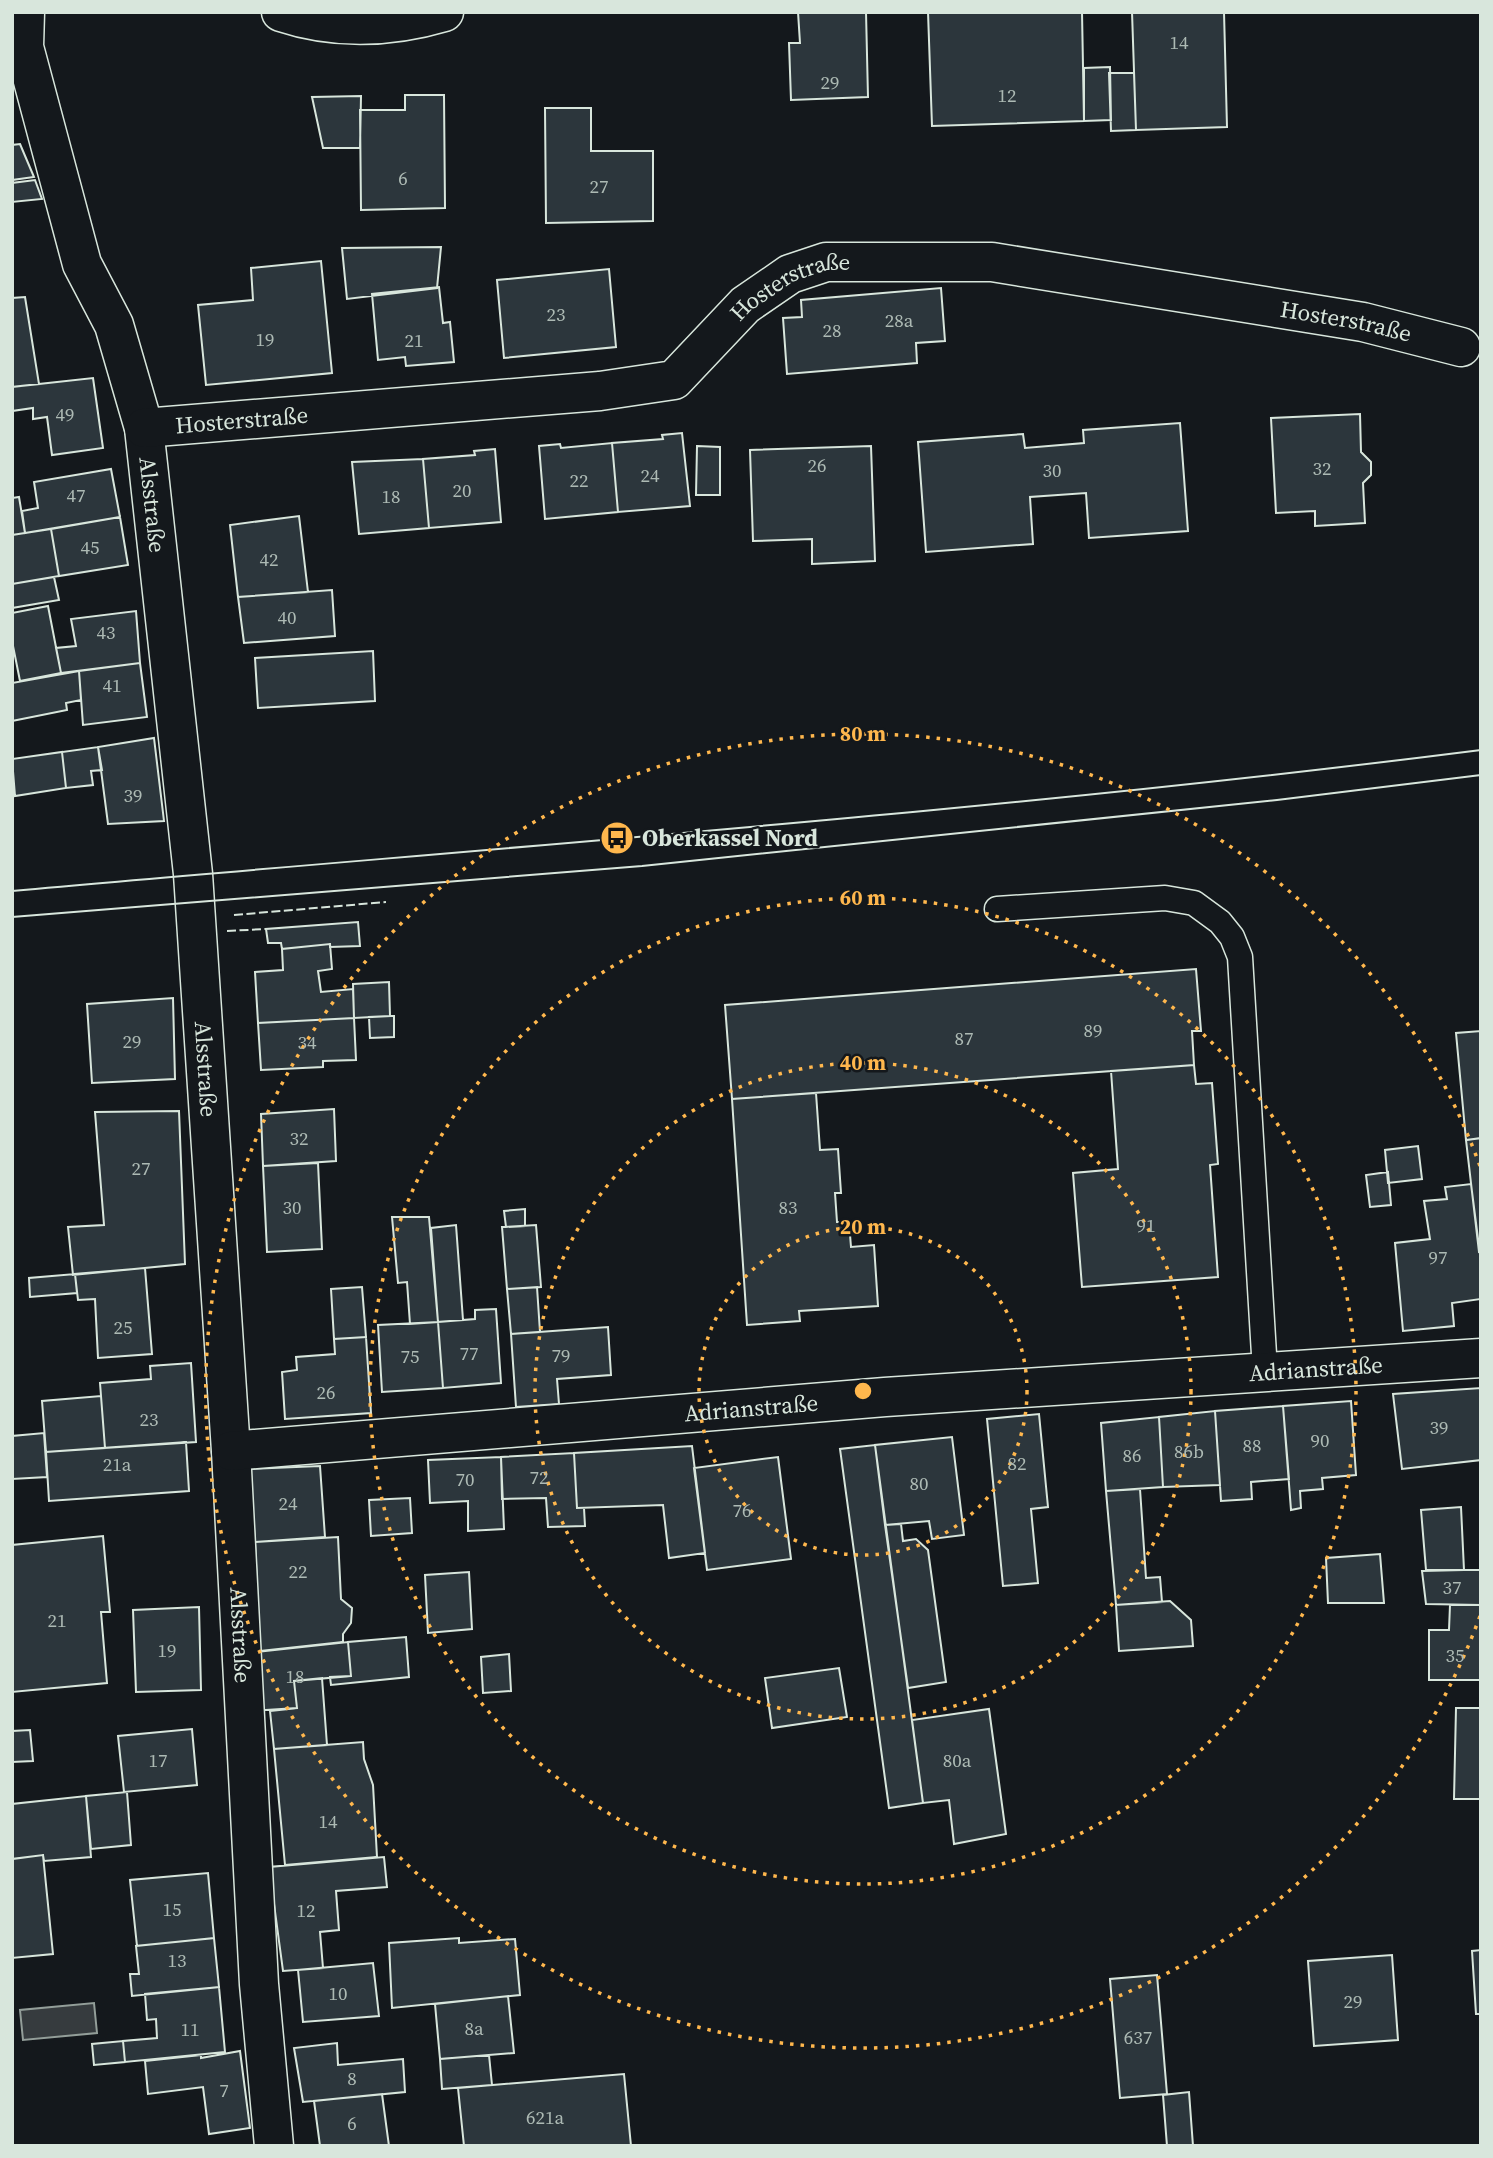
<svg xmlns="http://www.w3.org/2000/svg" width="1493" height="2158" font-family="'Source Serif 4',serif">
	<style>
		.water { fill: #363b3e; stroke: #939e99; stroke-width: 2 }
		.building { fill: #2c363c; stroke: #d8e6dc; stroke-width: 2 }
		.lines { fill: none; stroke-linecap: round; stroke-linejoin: round }
		.lane-casing { stroke: #d8e6dc; stroke-width: 27 }
		.street-casing { stroke: #d8e6dc; stroke-width: 41 }
		.lane { stroke: #14181c; stroke-width: 24 }
		.street { stroke: #14181c; stroke-width: 38 }
		.tram { stroke: #d8e6dc; stroke-width: 2 }
		.fence { stroke: #d8e6dc; stroke-width: 2; stroke-dasharray: 9 3.5; stroke-linecap: butt }
		.ring { fill: none; stroke: #ffb74d; stroke-width: 3.5; stroke-dasharray: 3.5 7 }
		.labels { text-anchor: middle; stroke-width: 5; stroke-linejoin: round; paint-order: stroke }
		.number-label { font-size: 19px; fill: #adbab4 }
		.street-label { font-size: 23px; fill: #d8e6dc; stroke: #14181c }
		.poi-label { font-size: 23px; font-weight: bold; fill: #d8e6dc; stroke: #14181c; text-anchor: start }
		.centre { fill: #ffb74d; stroke: #14181c; stroke-width: 3.5 }
		.ring-label { font-size: 21px; text-anchor: middle; font-weight: bold; fill: #ffb74d; stroke: #14181c; stroke-width: 5; stroke-linejoin: round; paint-order: stroke }
	</style>
	<rect width="100%" height="100%" fill="#14181c"/>
	<path class="water" d="M94,2003L97,2033L23,2040L20,2010Z"/>
	<path class="building" d="M798,12H866L868,97L791,100L789,43H800Z
		M928,12H1082L1084,121L932,126Z
		M1132,12H1224L1227,127L1136,130Z
		M1110,67L1111,120L1084,121V68Z
		M1109,73H1134L1136,130L1111,131Z
		M405,95H444L445,208L361,210L360,110H405Z
		M361,96L360,148H323L312,97Z
		M545,108H591V151H653V221L546,223Z
		M20,144L34,177L12,180V145Z
		M35,180L42,199L12,202V183Z
		M441,247L437,288L347,299L342,248Z
		M321,261L332,373L206,385L198,305L253,300L251,268Z
		M609,269L616,347L504,358L497,280Z
		M439,287L443,323L450,322L454,362L406,366L405,357L378,360L372,294Z
		M941,288L945,341L916,343L917,363L787,374L783,318L802,317L801,300Z
		M25,297L39,384L12,387V298Z
		M93,378L103,448L52,455L47,417L33,419V408L12,411V387Z
		M1360,414L1361,452L1371,462V475L1363,483L1365,523L1315,526V511L1276,513L1271,418Z
		M1180,423L1188,531L1089,538L1086,493L1030,497L1033,544L926,552L918,442L1023,434L1025,448L1084,443L1083,430Z
		M682,433L690,506L618,512L612,443L663,439L662,435Z
		M612,443L618,512L545,519L539,446L560,444L561,448Z
		M697,446L720,447V495H696Z
		M871,446L875,561L812,564V539L753,541L750,450Z
		M495,449L501,522L429,528L423,459L475,455L474,451Z
		M423,459L429,528L359,534L352,462Z
		M111,469L120,517L25,533L22,511L38,508L34,482Z
		M19,497L25,533L12,535V498Z
		M299,516L308,592L238,597L230,525Z
		M120,517L128,565L59,576L51,529Z
		M51,529L59,576L12,584V535Z
		M54,577L59,600L12,608V584Z
		M332,590L335,636L244,643L238,597Z
		M48,606L61,673L20,681L12,641V613Z
		M136,611L140,663L61,673L56,648L76,646L71,619Z
		M373,651L375,701L258,708L255,658Z
		M140,663L147,717L83,725L79,671Z
		M79,671L81,700L66,703L67,710L12,721V683Z
		M154,738L164,821L108,824L98,747Z
		M98,747L102,770L91,771L93,785L66,788L62,752Z
		M62,752L66,788L15,796L12,759Z
		M358,922L360,946L330,947V944L282,949L281,943H268L266,929Z
		M330,944L332,969L318,971L321,992L353,989L354,1018L258,1023L255,972L283,970L282,949Z
		M1196,969L1201,1031H1192L1194,1065L732,1099L725,1005Z
		M389,982L390,1016L354,1018L353,984Z
		M173,998L175,1079L92,1083L87,1004Z
		M390,1016H394V1037L370,1038L369,1017Z
		M354,1018L356,1060L323,1061V1067L261,1070L258,1023Z
		M1481,1031V1138L1466,1140L1456,1033Z
		M1194,1065L1196,1084L1212,1083L1218,1164L1210,1165L1218,1277L1082,1287L1073,1173L1118,1169L1111,1071Z
		M816,1093L820,1150L838,1149L841,1193H835L837,1222H849L851,1247L874,1245L878,1306L799,1311L800,1321L747,1325L732,1099Z
		M334,1109L336,1161L263,1166L261,1114Z
		M179,1111L185,1264L73,1275L68,1227L104,1225L95,1112Z
		M1481,1138V1252H1479L1466,1140Z
		M1418,1146L1422,1179L1388,1183L1385,1150Z
		M318,1163L322,1249L267,1252L263,1166Z
		M1388,1172L1391,1205L1370,1207L1366,1175Z
		M1471,1184L1481,1262V1299L1452,1303L1454,1326L1403,1331L1395,1243L1430,1239L1424,1201L1447,1199L1445,1187Z
		M525,1209V1226L506,1227L504,1211Z
		M392,1217H429L438,1322L410,1324L407,1282L398,1283Z
		M456,1225L463,1320L438,1322L431,1228Z
		M536,1225L541,1287L507,1289L502,1227Z
		M145,1268L152,1354L98,1358L95,1299L78,1300L75,1274Z
		M75,1274L77,1293L30,1297L29,1278Z
		M362,1287L366,1337L334,1339L331,1289Z
		M537,1287L540,1332L511,1334L507,1289Z
		M496,1309L501,1383L443,1388L438,1322L475,1319V1310Z
		M438,1322L443,1388L382,1392L378,1325Z
		M608,1327L611,1375L557,1379L559,1404L516,1407L511,1334Z
		M366,1337L371,1413L285,1419L282,1372L297,1370L296,1357L335,1354L334,1339Z
		M191,1363L196,1442L105,1448L100,1383L151,1379L150,1366Z
		M1481,1388V1460L1402,1469L1393,1394Z
		M101,1396L105,1448L46,1452L42,1401Z
		M1351,1401L1356,1475L1322,1478L1323,1489L1300,1491L1301,1508L1291,1510L1283,1406Z
		M1283,1406L1289,1479L1251,1482L1252,1499L1221,1501L1215,1411Z
		M1215,1411L1220,1485L1163,1487L1159,1417Z
		M1039,1414L1048,1507L1031,1509L1038,1583L1003,1586L987,1419Z
		M1159,1417L1163,1487L1106,1491L1101,1423Z
		M44,1433L47,1477L12,1479V1436Z
		M952,1437L964,1535L932,1539L929,1521L885,1525L875,1445Z
		M186,1442L189,1491L49,1501L46,1452Z
		M875,1445L923,1803L889,1808L840,1449Z
		M692,1446L705,1553L669,1558L663,1505L577,1508L574,1453Z
		M574,1453L577,1508H584L585,1526L548,1527L546,1498L502,1499L501,1457Z
		M501,1457L504,1529L468,1531V1501L430,1503L428,1460Z
		M778,1457L791,1559L707,1570L694,1468Z
		M320,1466L325,1537L255,1542L250,1469Z
		M1140,1489L1146,1578L1160,1577L1162,1602L1116,1605L1106,1491Z
		M410,1498L412,1533L371,1536L369,1500Z
		M1461,1507L1464,1570H1426L1421,1510Z
		M901,1524L903,1541L916,1539L928,1550L946,1682L908,1688L885,1525Z
		M103,1536L110,1612H101L107,1683L12,1692V1545Z
		M338,1537L341,1599L352,1608L351,1623L343,1634V1642L260,1651L255,1542Z
		M1380,1554L1384,1603H1328L1326,1558Z
		M1464,1570H1481V1605L1426,1604L1422,1571Z
		M469,1572L472,1629L428,1633L425,1575Z
		M1170,1601L1191,1620L1193,1646L1119,1651L1116,1605Z
		M1450,1605H1481V1680H1429V1630H1449Z
		M199,1607L201,1690L136,1692L133,1610Z
		M406,1637L409,1677L331,1685L330,1677L351,1676L348,1642Z
		M348,1642L351,1676L294,1681L297,1708L252,1711L248,1653Z
		M509,1654L511,1691L483,1693L481,1657Z
		M839,1668L847,1717L772,1728L765,1678Z
		M322,1678L327,1745L274,1749L270,1711L297,1708L294,1681Z
		M1456,1708H1481V1799H1454Z
		M989,1709L1006,1834L954,1844L949,1800L923,1803L912,1720Z
		M192,1729L197,1785L124,1792L118,1736Z
		M30,1730L33,1761L12,1762V1731Z
		M363,1742L364,1759L373,1785L377,1857L285,1865L274,1749Z
		M127,1792L131,1845L91,1849L86,1796Z
		M86,1796L91,1857L44,1861L43,1855L12,1859V1804Z
		M43,1855L53,1954L12,1958V1859Z
		M384,1857L387,1887L336,1891L339,1930L320,1932L323,1968L283,1971L269,1867Z
		M208,1873L214,1938L137,1946L130,1880Z
		M214,1938L219,1987L132,1996L130,1974H139L136,1946Z
		M459,1938V1943L515,1939L520,1995L392,2008L389,1943Z
		M1481,1950V2014H1476L1472,1951Z
		M1392,1955L1398,2040L1314,2046L1308,1961Z
		M373,1963L379,2016L303,2022L298,1970Z
		M1157,1975L1167,2094L1120,2098L1110,1979Z
		M219,1987L225,2052L125,2062L123,2041L157,2038L156,2019L147,2020L145,1994Z
		M508,1996L514,2053L440,2059L435,2004Z
		M123,2041L125,2062L94,2065L92,2044Z
		M337,2043L338,2065L403,2059L405,2092L303,2102L294,2048Z
		M240,2051L250,2128L209,2134L203,2087L148,2094L145,2061L201,2055V2058Z
		M489,2055L492,2085L442,2089L440,2059Z
		M624,2074L631,2146H464L458,2088Z
		M1189,2092L1193,2146H1167L1163,2095Z
		M382,2094L389,2146H320L314,2101Z"/>
	<g class="lines">
		<defs>
			<path id="lane" d="M997,909L1165,898L1194,903L1220,922L1232,937L1240,957L1265,1371"/>
			<g id="street">
				<path id="s1" d="M25,12L24,47L82,264L114,325L144,428L193,874L231,1451L259,1984L274,2146"/>
				<path d="M281,12C335,30 390,28 444,12"/>
				<path id="s2" d="M144,428L600,391L674,380L745,305L790,274L826,262H992L1363,322L1461,347"/>
				<path id="s3" d="M231,1451L885,1397L1481,1358"/>
			</g>
		</defs>
		<use href="#lane" class="lane-casing"/>
		<use href="#street" class="street-casing"/>
		<use href="#lane" class="lane"/>
		<use href="#street" class="street"/>
		<path class="tram" d="M12,891C502,847 993,812 1481,750
			M12,917L642,866L1277,800L1481,775"/>
		<path class="fence" d="M234,915L386,902
			M227,931L266,929"/>
	</g>
	<g class="ring">
		<circle cx="863" cy="1391" r="164"/>
		<circle cx="863" cy="1391" r="328"/>
		<circle cx="863" cy="1391" r="493"/>
		<path d="M1480 1616A657 657 0 1 1 1480 1166"/>
	</g>
	<defs>
		<symbol id="bus-disc" viewBox="-11 -11 22 22"><circle r="9.5" fill="#ffb74d" stroke="#14181c"/><path d="M-5-6H5V4H4V6H2V4H-2V6H-4V4H-5ZM-3.5-4V0h7V-4ZM-3.5 1.2v1.5H-2V1.2ZM2 1.2v1.5H3.5V1.2Z" fill="#111"/></symbol>
	</defs>
	<g fill-rule="evenodd">
		<use href="#bus-disc" x="598" y="819" width="38" height="38"/>
	</g>
	<g class="labels">
		<g class="number-label">
			<text x="1179" y="49">14</text>
			<text x="830" y="89">29</text>
			<text x="1007" y="102">12</text>
			<text x="403" y="185">6</text>
			<text x="599" y="193">27</text>
			<text x="556" y="321">23</text>
			<text x="899" y="327">28a</text>
			<text x="832" y="337">28</text>
			<text x="265" y="346">19</text>
			<text x="414" y="347">21</text>
			<text x="65" y="421">49</text>
			<text x="817" y="472">26</text>
			<text x="1322" y="475">32</text>
			<text x="1052" y="477">30</text>
			<text x="650" y="482">24</text>
			<text x="579" y="487">22</text>
			<text x="462" y="497">20</text>
			<text x="76" y="502">47</text>
			<text x="391" y="503">18</text>
			<text x="90" y="554">45</text>
			<text x="269" y="566">42</text>
			<text x="287" y="624">40</text>
			<text x="106" y="639">43</text>
			<text x="112" y="692">41</text>
			<text x="133" y="802">39</text>
			<text x="1093" y="1037">89</text>
			<text x="964" y="1045">87</text>
			<text x="132" y="1048">29</text>
			<text x="307" y="1049">34</text>
			<text x="299" y="1145">32</text>
			<text x="141" y="1175">27</text>
			<text x="292" y="1214">30</text>
			<text x="788" y="1214">83</text>
			<text x="1146" y="1232">91</text>
			<text x="1438" y="1264">97</text>
			<text x="123" y="1334">25</text>
			<text x="469" y="1360">77</text>
			<text x="561" y="1362">79</text>
			<text x="410" y="1363">75</text>
			<text x="326" y="1399">26</text>
			<text x="149" y="1426">23</text>
			<text x="1439" y="1434">39</text>
			<text x="1320" y="1447">90</text>
			<text x="1252" y="1452">88</text>
			<text x="1189" y="1458">86b</text>
			<text x="1132" y="1462">86</text>
			<text x="1017" y="1470">82</text>
			<text x="117" y="1471">21a</text>
			<text x="539" y="1484">72</text>
			<text x="465" y="1486">70</text>
			<text x="919" y="1490">80</text>
			<text x="288" y="1510">24</text>
			<text x="742" y="1517">76</text>
			<text x="298" y="1578">22</text>
			<text x="1452" y="1594">37</text>
			<text x="57" y="1627">21</text>
			<text x="167" y="1657">19</text>
			<text x="1455" y="1662">35</text>
			<text x="295" y="1683">18</text>
			<text x="158" y="1767">17</text>
			<text x="957" y="1767">80a</text>
			<text x="328" y="1828">14</text>
			<text x="172" y="1916">15</text>
			<text x="306" y="1917">12</text>
			<text x="177" y="1967">13</text>
			<text x="338" y="2000">10</text>
			<text x="1353" y="2008">29</text>
			<text x="474" y="2035">8a</text>
			<text x="190" y="2036">11</text>
			<text x="1138" y="2044">637</text>
			<text x="352" y="2085">8</text>
			<text x="224" y="2097">7</text>
			<text x="545" y="2124">621a</text>
			<text x="352" y="2130">6</text>
		</g>
		<g class="street-label">
			<text dy="8" stroke="none"><textPath href="#s2" startOffset="686">Hosterstraße</textPath></text>
			<text dy="8" stroke="none"><textPath href="#s2" startOffset="1253">Hosterstraße</textPath></text>
			<text dy="8" stroke="none"><textPath href="#s2" startOffset="98">Hosterstraße</textPath></text>
			<text dy="8" stroke="none"><textPath href="#s1" startOffset="513">Alsstraße</textPath></text>
			<text dy="8" stroke="none"><textPath href="#s1" startOffset="1080">Alsstraße</textPath></text>
			<text dy="8" stroke="none"><textPath href="#s3" startOffset="1088">Adrianstraße</textPath></text>
			<text dy="8" stroke="none"><textPath href="#s3" startOffset="522">Adrianstraße</textPath></text>
			<text dy="8" stroke="none"><textPath href="#s1" startOffset="1647">Alsstraße</textPath></text>
		</g>
		<g class="poi-label">
			<text x="642" y="846">Oberkassel Nord</text>
		</g>
	</g>
	<circle cx="863" cy="1391" r="10" class="centre"/>
	<g class="ring-label">
		<text x="863" y="741">80 m</text>
		<text x="863" y="905">60 m</text>
		<text x="863" y="1070">40 m</text>
		<text x="863" y="1234">20 m</text>
	</g>
	<rect width="1493" height="2158" fill="none" stroke="#d8e6dc" stroke-width="28"/>
</svg>
